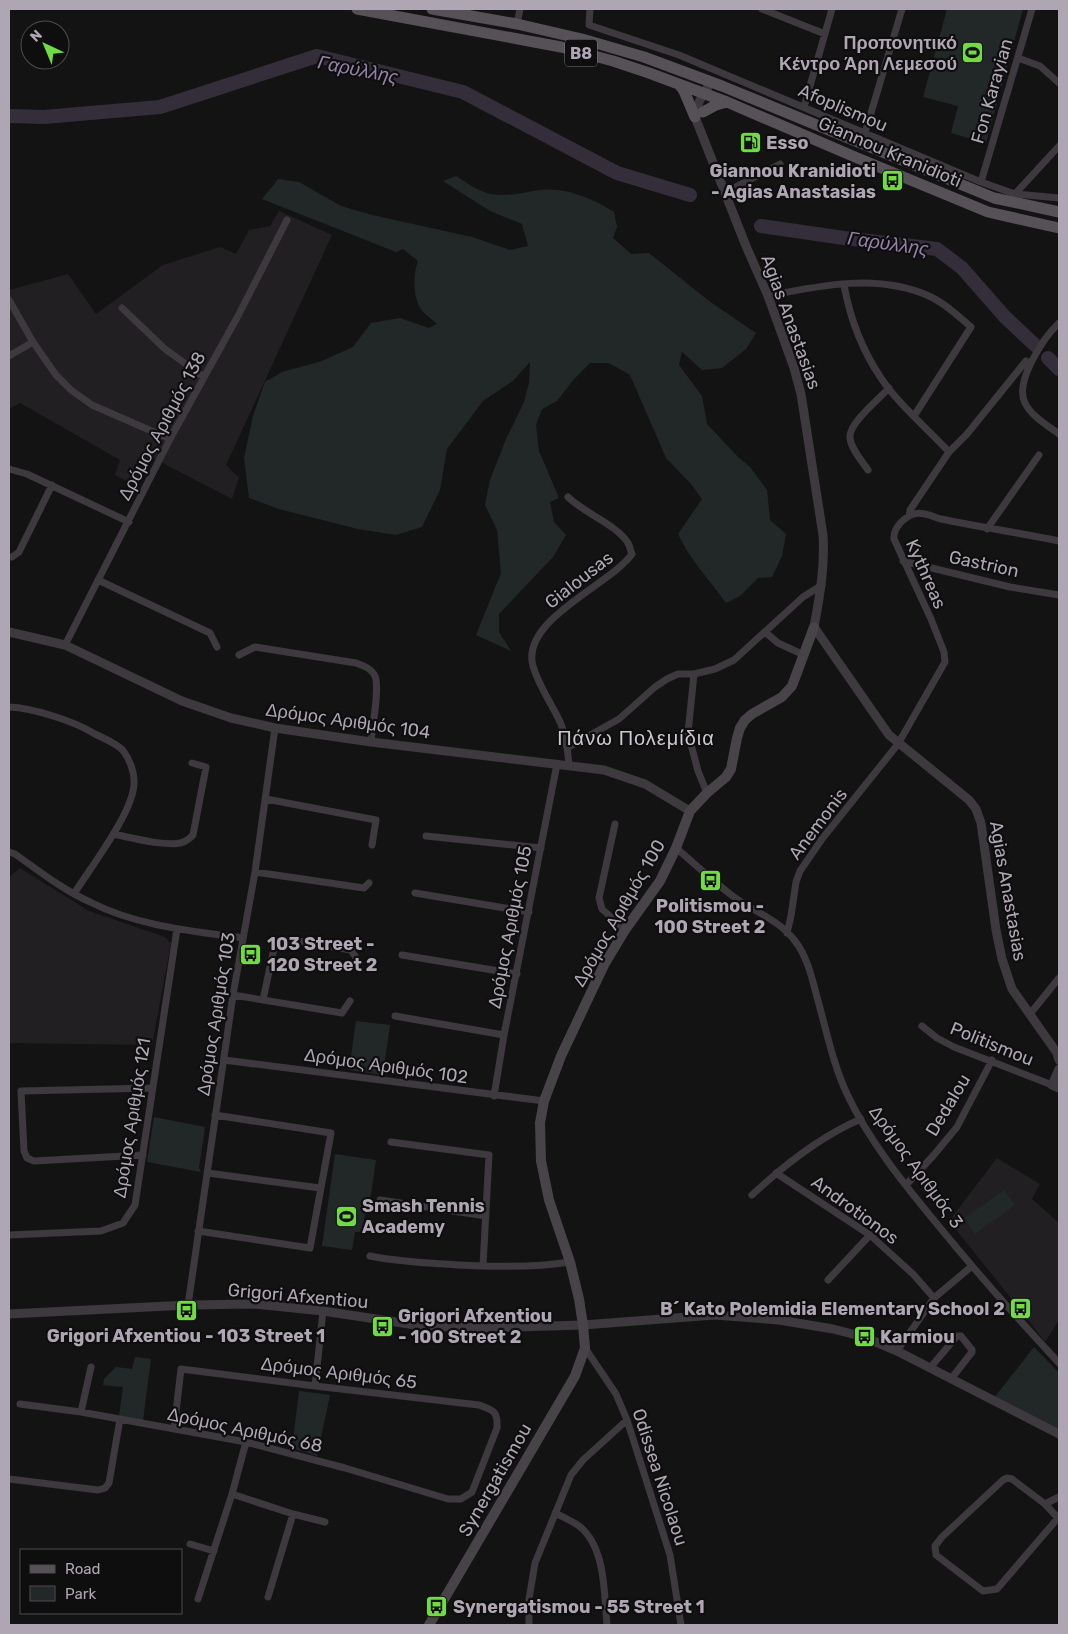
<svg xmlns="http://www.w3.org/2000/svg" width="1068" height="1634" font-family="Rubik,sans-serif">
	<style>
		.built { fill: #211f21 }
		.green { fill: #222828 }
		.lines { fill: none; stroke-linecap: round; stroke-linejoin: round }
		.river { stroke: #342e3b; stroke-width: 14 }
		.minor { stroke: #3d393e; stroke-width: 7 }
		.tertiary { stroke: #3d393e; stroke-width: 9 }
		.secondary { stroke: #474348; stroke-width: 10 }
		.primary { stroke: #565157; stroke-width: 11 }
		.labels { text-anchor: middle; stroke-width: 4.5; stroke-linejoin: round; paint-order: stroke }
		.shield { fill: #0f0e0f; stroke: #7f7882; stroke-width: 1 }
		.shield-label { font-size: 16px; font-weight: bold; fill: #afa6b3 }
		.poi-label { font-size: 18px; font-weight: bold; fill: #afa6b3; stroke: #0f0e0f; text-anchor: start }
		.street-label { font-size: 18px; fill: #afa6b3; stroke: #0f0e0f }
		.water-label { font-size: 19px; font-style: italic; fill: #9681aa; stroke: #0f0e0f }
		.quarter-label { font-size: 20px; letter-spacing: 1px; fill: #cdc7d0; stroke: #0f0e0f }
	</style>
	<rect width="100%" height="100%" fill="#141314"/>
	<path class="built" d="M279,211L332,235L226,465L239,478L232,499L151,457L136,486L115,475L120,460L20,403L9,409V290L68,274L96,314L163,265L220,247L236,254L249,230L270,226Z
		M20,868L89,911L165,937L171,943L152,1045L9,1043V877Z
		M997,1158L1040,1184L1032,1199L1059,1223V1320L1045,1342L1023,1313L949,1221Z"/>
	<path class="green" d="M947,9H1023L986,143L951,133L958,106L923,97Z
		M456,176C466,182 476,190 487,193C499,197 520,194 533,191C562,185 590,197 614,212L617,227L613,238L631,254L649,253L709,301L756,333L746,349L722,368L702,370L682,352L679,365L702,396L707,424L739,458L750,467L767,490L770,520L786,534L782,556L772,577L758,578L740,596L726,603C710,580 690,560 678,534L702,499L691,484L666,458L630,375L609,363H590L574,379L557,401L542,409L536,425L539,451L559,498L550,502L554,522L566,535L553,557L499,614V632L511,651L476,635L501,573L497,530L485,505L490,480L506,439L524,402L529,383L530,362L513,381L483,401L447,449L440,490L422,527L396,535L358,529L279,509L249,498L244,458L253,416L265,382L282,372L322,361L353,347L371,323L400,318L429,328L437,324C432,319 422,313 419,306C413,293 413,274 418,261L403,249L396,252L262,199L278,179L299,182L341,206L372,215L472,237L510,250L528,246L522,224L490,211L443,181Z
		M356,1021L390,1025L383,1075L349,1070Z
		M154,1117L205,1127L199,1168L201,1172L147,1162Z
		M335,1154L376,1160L370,1201H367L362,1232H355L352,1250L322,1246Z
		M1004,1190L1015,1205L975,1234L964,1218Z
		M1034,1347L1059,1373V1429L994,1398Z
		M135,1357L151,1359L143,1421L119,1416L123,1387L103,1385L104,1379L116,1367L132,1369Z
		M299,1391L330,1395L317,1456L292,1448Z"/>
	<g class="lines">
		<path class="river" d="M9,116L44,117L160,107L317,56L463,92L617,173L690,195
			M761,226L844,238L937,249L962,268L1005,317L1036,346
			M1048,358L1059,369"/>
		<path class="minor" d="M590,9L589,25L679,55L981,182L1015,194L1059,198
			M762,9L825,34
			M517,24L520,9
			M1018,58L1040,66L1059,83
			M804,107L832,9
			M865,133L902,9
			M981,182L1032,9
			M724,193L780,164
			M1015,194L1059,146
			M844,285C850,318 862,350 881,378C898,404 928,429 949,452
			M768,296C821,285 880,273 931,297C946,304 958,316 971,327L914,416
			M9,300L33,342L56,375L71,390L92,405L170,439
			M122,308L165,349L204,377
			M1059,323C1044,337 1014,382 1025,403C1032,417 1047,425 1059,434
			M9,356L33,342
			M9,469L27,474L129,522
			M868,470C862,461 851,449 850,438C848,424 879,399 889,388
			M568,497C584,513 617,525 628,543C630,546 630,550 632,554C610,585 520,620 533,666C539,687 552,704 561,724C566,737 568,752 569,765
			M909,516L910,510L949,452L967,434L1026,361
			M987,529L1039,455
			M9,557H12L19,552L52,485
			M903,561L1010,587L1059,595
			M98,580L210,633L217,647
			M765,632L778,643L804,655
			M65,645L170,439L239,314L287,220
			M239,655L255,647L356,663C364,666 371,668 375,676C380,688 372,728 371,742
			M694,674L688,733L698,771L707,793
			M9,707C33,708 74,721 95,734C103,738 120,745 124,752C130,760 135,774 134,784C133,813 90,868 74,894
			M567,748L619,719L655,687L667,679L678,674H694L715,669L734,660L803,597L822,585
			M266,799L376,820L372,845
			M615,824L599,898L602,909L625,930
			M113,834C129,837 169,848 183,842C187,841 190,838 193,835L206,767L192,763
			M426,836L541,848
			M676,848C695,864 714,882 734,897C754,912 780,920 795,941C807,956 812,978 817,997C826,1029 833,1064 847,1094C869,1141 904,1184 937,1224C976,1272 1017,1318 1059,1363
			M9,852L15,854C39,871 63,890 90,902C137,926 192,931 243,938
			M255,872L364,888L369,883
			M415,893L529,912
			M787,933L791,916L796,882L800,871L822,839L898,744L945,662L944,652L931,619L894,539C893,528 904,517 914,514C923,511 933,517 941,519C980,527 1020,533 1059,541
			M402,955L517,974
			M233,995L342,1013L350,1001
			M263,1000L274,948L281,941L292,940L351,950L357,959
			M1030,1014L1059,978
			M395,1016L504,1035
			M922,1026L937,1038L954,1047L1052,1085
			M224,1060L544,1101
			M494,1096L504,1035L557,764
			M391,1142L489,1155L483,1266
			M143,1155L34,1161L27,1158L24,1151L21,1091L152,1088
			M208,1173L320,1188
			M776,1173L870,1235L913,1274L934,1298
			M906,1185L933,1156L957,1127L992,1060
			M752,1195C783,1166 821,1136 861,1119
			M380,1200L486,1216
			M198,1231L310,1248L331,1133L215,1115
			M9,1235L101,1231L123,1223L135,1205L177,929
			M370,1256C399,1262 428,1263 458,1265C495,1267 533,1268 570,1262
			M828,1280L870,1235
			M188,1305L233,995L255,872L275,728
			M585,1348L616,1394L627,1420L670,1555L681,1625
			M897,1351L934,1298L972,1266
			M930,1368L957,1336H961L972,1350V1352L951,1379
			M315,1386L323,1311
			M20,1404L81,1412L246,1442L345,1468L448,1499H461L472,1492L497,1428C498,1411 493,1410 479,1405L315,1386L181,1369L174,1429
			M81,1412L91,1367
			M9,1479L98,1490L105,1488L109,1483L120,1419
			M232,1494L293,1514L325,1522
			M1045,1504L1059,1497
			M555,1513C563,1517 572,1521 579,1526C606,1547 604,1594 607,1625
			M1058,1518L997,1589L983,1591L936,1555L935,1546L942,1537L1003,1480L1007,1478L1012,1479L1045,1504L1059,1519
			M190,1544L214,1551
			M268,1597L293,1514
			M198,1599L232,1494L246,1442
			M529,1625V1599L535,1563L571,1475L583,1460L627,1420"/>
		<path class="tertiary" d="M711,83C703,93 696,104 695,117L746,246L768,296L794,368L801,394L823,535C825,566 820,595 814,627L889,735L969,800L976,809L981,823L996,930L1002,959L1012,989L1057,1053L1059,1060
			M9,632L65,645L182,701L231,718L275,728L371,742L604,770L645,784L690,811
			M1059,1069L1052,1085L1059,1088
			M9,1314L188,1305L253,1304L323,1311L422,1326L483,1328L583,1325L714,1315L779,1320L833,1329L864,1337L897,1351L1059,1434"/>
		<path class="secondary" d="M429,1625L575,1376L585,1348L583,1325L579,1299L570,1262L549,1200L541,1161L540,1123L544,1101L561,1056L604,965L625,930L660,881L676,848L690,811L707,793L726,777L731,769L737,738L740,728L745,720L752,714L782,697L792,686L814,627"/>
		<path class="primary" d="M357,9L561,47L613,61L649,73L727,102L855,157L988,212L1059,228
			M432,9L517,24L582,39L644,57L722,86L994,198L1059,212
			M679,84L684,91L695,117
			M703,112L716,105L727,102"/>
	</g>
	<defs>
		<symbol id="stadium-square" viewBox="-11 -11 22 22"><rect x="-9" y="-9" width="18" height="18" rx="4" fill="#71db44" stroke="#0f0e0f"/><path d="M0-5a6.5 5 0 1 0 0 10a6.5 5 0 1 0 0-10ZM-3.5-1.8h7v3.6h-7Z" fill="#111"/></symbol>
		<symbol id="fuel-square" viewBox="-11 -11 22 22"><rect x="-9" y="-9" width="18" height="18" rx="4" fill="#71db44" stroke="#0f0e0f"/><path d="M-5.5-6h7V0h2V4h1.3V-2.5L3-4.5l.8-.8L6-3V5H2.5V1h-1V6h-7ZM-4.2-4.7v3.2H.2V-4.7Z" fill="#111"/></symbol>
		<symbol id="bus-square" viewBox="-11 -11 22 22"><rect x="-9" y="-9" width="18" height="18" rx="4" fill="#71db44" stroke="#0f0e0f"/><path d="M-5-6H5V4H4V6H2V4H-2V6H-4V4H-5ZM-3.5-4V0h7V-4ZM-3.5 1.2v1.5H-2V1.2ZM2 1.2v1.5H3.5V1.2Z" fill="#111"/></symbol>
	</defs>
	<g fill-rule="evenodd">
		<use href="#stadium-square" x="960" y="40" width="25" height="25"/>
		<use href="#fuel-square" x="738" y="130" width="25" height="25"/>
		<use href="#bus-square" x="880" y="168" width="25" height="25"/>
		<use href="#bus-square" x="698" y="868" width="25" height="25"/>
		<use href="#bus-square" x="238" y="942" width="25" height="25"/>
		<use href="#stadium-square" x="334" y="1204" width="25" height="25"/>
		<use href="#bus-square" x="1008" y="1296" width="25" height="25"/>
		<use href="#bus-square" x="174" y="1298" width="25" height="25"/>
		<use href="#bus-square" x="370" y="1314" width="25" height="25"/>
		<use href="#bus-square" x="852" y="1324" width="25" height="25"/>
		<use href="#bus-square" x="424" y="1594" width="25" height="25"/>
	</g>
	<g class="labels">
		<rect class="shield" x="565" y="39.5" width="32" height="27" rx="4"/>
		<g class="shield-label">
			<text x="581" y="59">B8</text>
		</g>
		<g class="poi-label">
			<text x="957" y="49" text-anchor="end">Προπονητικό<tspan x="957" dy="21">Κέντρο Άρη Λεμεσού</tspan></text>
			<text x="766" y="149">Esso</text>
			<text x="876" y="177" text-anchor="end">Giannou Kranidioti<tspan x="876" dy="21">- Agias Anastasias</tspan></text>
			<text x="710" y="912" text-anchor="middle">Politismou -<tspan x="710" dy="21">100 Street 2</tspan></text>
			<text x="267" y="950">103 Street -<tspan x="267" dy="21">120 Street 2</tspan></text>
			<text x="362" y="1212">Smash Tennis<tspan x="362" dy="21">Academy</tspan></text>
			<text x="1005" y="1315" text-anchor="end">B´ Kato Polemidia Elementary School 2</text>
			<text x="398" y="1322">Grigori Afxentiou<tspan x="398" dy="21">- 100 Street 2</tspan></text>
			<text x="186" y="1342" text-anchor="middle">Grigori Afxentiou - 103 Street 1</text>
			<text x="880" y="1343">Karmiou</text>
			<text x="453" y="1613">Synergatismou - 55 Street 1</text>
		</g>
		<g class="street-label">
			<text transform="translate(992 91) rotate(-74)" y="6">Fon Karayian</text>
			<text transform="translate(843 108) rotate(23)" y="6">Afoplismou</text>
			<text transform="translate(890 152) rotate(23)" y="6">Giannou Kranidioti</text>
			<text transform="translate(791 322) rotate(70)" y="6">Agias Anastasias</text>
			<text transform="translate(162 426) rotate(-62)" y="6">Δρόμος Αριθμός 138</text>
			<text transform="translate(984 564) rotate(12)" y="6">Gastrion</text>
			<text transform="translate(926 574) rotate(66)" y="6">Kythreas</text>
			<text transform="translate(579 580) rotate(-38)" y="6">Gialousas</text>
			<text transform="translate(348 721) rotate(8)" y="6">Δρόμος Αριθμός 104</text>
			<text transform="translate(818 824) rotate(-53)" y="6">Anemonis</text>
			<text transform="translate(1008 891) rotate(80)" y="6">Agias Anastasias</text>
			<text transform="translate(619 913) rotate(-60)" y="6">Δρόμος Αριθμός 100</text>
			<text transform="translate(510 927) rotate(-79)" y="6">Δρόμος Αριθμός 105</text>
			<text transform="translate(216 1014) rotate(-81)" y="6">Δρόμος Αριθμός 103</text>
			<text transform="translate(992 1044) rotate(22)" y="6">Politismou</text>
			<text transform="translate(386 1066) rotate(8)" y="6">Δρόμος Αριθμός 102</text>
			<text transform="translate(948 1105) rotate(-59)" y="6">Dedalou</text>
			<text transform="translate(132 1118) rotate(-81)" y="6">Δρόμος Αριθμός 121</text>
			<text transform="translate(916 1167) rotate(54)" y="6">Δρόμος Αριθμός 3</text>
			<text transform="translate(855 1210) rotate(36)" y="6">Androtionos</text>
			<text transform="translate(298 1296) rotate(5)" y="6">Grigori Afxentiou</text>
			<text transform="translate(339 1373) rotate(7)" y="6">Δρόμος Αριθμός 65</text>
			<text transform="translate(245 1430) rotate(12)" y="6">Δρόμος Αριθμός 68</text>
			<text transform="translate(660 1477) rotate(72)" y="6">Odissea Nicolaou</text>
			<text transform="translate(495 1480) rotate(-60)" y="6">Synergatismou</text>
		</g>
		<g class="water-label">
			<text transform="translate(358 69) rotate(11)" y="7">Γαρύλλης</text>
			<text transform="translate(888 243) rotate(8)" y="7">Γαρύλλης</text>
		</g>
		<g class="quarter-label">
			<text x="636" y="745">Πάνω Πολεμίδια</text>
		</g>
	</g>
	<rect width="1068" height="1634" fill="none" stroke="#afa6b3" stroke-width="20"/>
	<rect x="20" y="1549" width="162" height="65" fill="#0f0e0f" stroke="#4f4b51"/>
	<rect x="30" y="1565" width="25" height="8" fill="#565157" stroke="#4f4b51"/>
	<text x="65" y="1574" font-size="15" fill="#afa6b3">Road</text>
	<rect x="30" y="1586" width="25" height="15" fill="#222828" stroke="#4f4b51"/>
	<text x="65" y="1599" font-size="15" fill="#afa6b3">Park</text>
	<g transform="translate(45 45) rotate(316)"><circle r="24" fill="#0f0e0f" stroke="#4f4b51"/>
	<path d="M0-4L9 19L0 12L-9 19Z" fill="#71db44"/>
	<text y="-8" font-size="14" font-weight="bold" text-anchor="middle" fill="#afa6b3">N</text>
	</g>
</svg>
